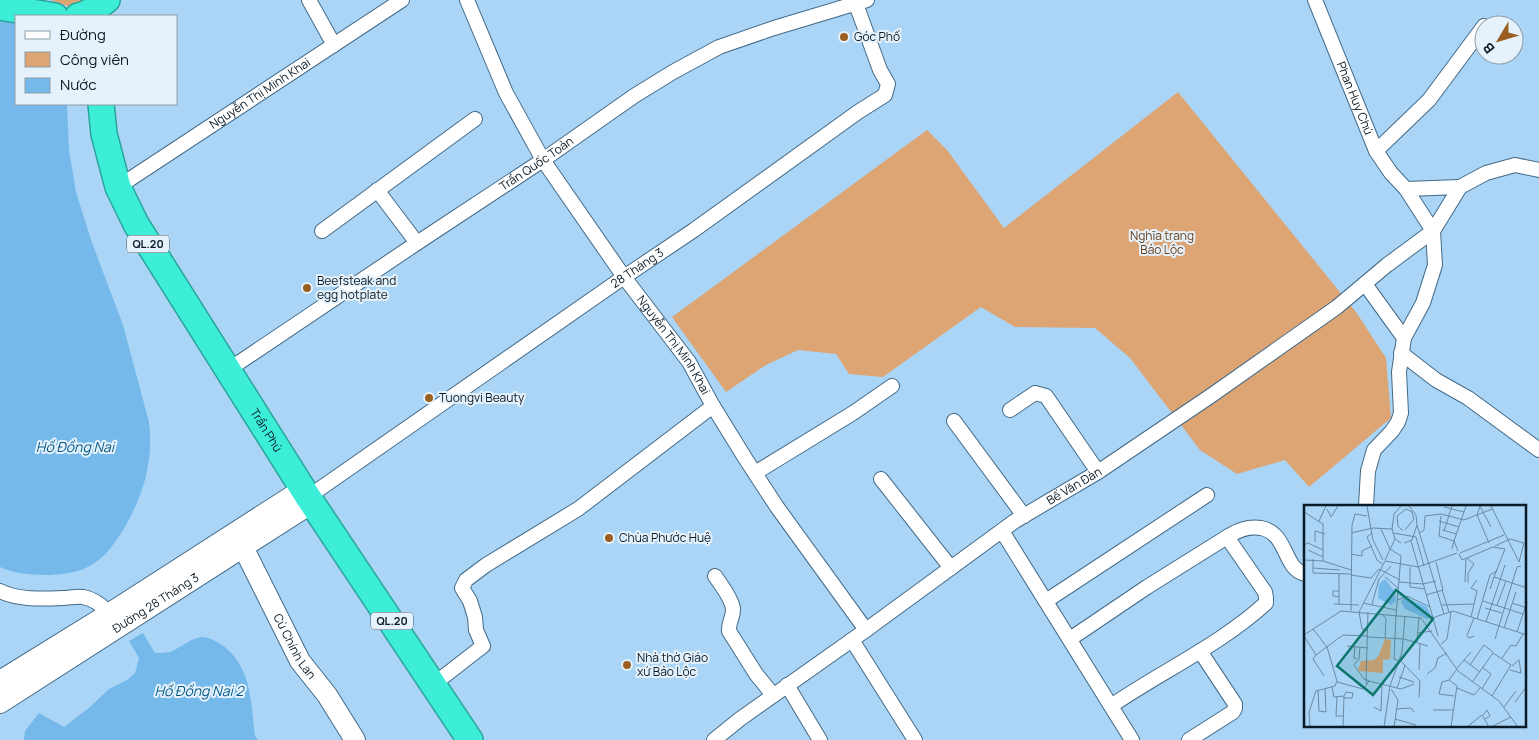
<svg xmlns="http://www.w3.org/2000/svg" width="1539" height="740" font-family="Manrope,sans-serif">
	<style>
		.green { fill: #dda574 }
		.water { fill: #75b9eb }
		.lines { fill: none; stroke-linecap: round; stroke-linejoin: round }
		.street-casing { stroke: #436a88; stroke-width: 16 }
		.secondary-casing { stroke: #436a88; stroke-width: 22 }
		.highway-casing { stroke: #2aa499; stroke-width: 28 }
		.street { stroke: #fff; stroke-width: 14 }
		.secondary { stroke: #fff; stroke-width: 20 }
		.highway { stroke: #3ceed7; stroke-width: 25 }
		.poi-dot { fill: #9b5e21; stroke: #e5f2fc; stroke-width: 2 }
		.labels { text-anchor: middle; stroke-width: 4; stroke-linejoin: round; paint-order: stroke }
		.shield { fill: #e5f2fc; stroke: #4c5b66; stroke-width: 1 }
		.shield-label { font-size: 11px; font-weight: bold; fill: #0a1a26 }
		.poi-label { font-size: 12px; fill: #0a1a26; stroke: #e5f2fc; text-anchor: start }
		.street-label { font-size: 12px; fill: #0a1a26; stroke: #e5f2fc }
		.park-label { font-size: 12px; fill: #683f17; stroke: #e5f2fc }
		.water-label { font-size: 14px; font-style: italic; fill: #055a89; stroke: #e5f2fc }
		.inset-road { fill: none; stroke: #6a8aa3; stroke-width: 1 }
		.view { fill: #0f766e; fill-opacity: 0.15; stroke: #0f766e; stroke-width: 2.5 }
		.inset-edge { fill: none; stroke: #0a1a26; stroke-width: 2.5 }
	</style>
	<rect width="100%" height="100%" fill="#aad5f6"/>
	<path class="green" d="M51,0H91L73,8Z
		M1178,92L1356,312L1386,358L1391,418L1309,487L1285,460L1237,474L1200,450L1130,358L1095,328L1015,327L981,307L883,377L849,374L836,354L798,350L766,365L726,392L672,317L927,130L947,150L1004,228Z"/>
	<path class="water" d="M4,19L16,22V104H67L69,150L76,192L91,240L123,325L149,422C154,461 143,497 123,530C114,544 106,556 93,564C79,573 64,574 49,575C33,575 14,574 0,567V20Z
		M143,633L155,653C160,653 166,653 170,652C181,648 190,638 202,637C210,637 220,643 226,648C252,670 251,704 255,736L258,740H24L25,731L39,713L64,727L90,707L109,689L127,680L135,673L139,658L129,641Z"/>
	<g class="lines">
		<defs>
			<g id="street">
				<path d="M309,0L334,45"/>
				<path id="s1" d="M467,0L506,93L543,160L624,277L689,362L713,406L745,458L777,507L866,630"/>
				<path id="s2" d="M1315,0L1376,151L1391,173L1406,189"/>
				<path d="M1376,151L1429,100L1484,26"/>
				<path id="s3" d="M118,187L402,0"/>
				<path d="M1460,187L1486,173L1515,165L1539,170"/>
				<path d="M377,190L417,243"/>
				<path d="M322,231L475,119"/>
				<path d="M1365,284L1404,338"/>
				<path d="M1401,353L1436,380L1468,398L1539,450"/>
				<path id="s4" d="M228,370L417,243L543,160L634,96L673,72L719,47L774,28L867,0"/>
				<path d="M1010,410L1035,393L1046,396L1098,472"/>
				<path d="M954,421L1024,516"/>
				<path d="M755,473L853,413L892,386"/>
				<path d="M881,479L951,568"/>
				<path id="s5" d="M308,497L624,277L694,230L858,112L885,95L888,84L880,70L856,4"/>
				<path d="M1002,531L1132,740"/>
				<path d="M715,576C721,585 731,597 733,608C734,616 728,623 729,631L756,674L773,695"/>
				<path d="M0,591C17,600 43,599 63,598C69,598 76,596 83,597C94,599 102,606 110,613"/>
				<path d="M1046,601L1207,495"/>
				<path d="M1070,639L1147,587L1227,537C1238,530 1248,526 1261,528C1288,533 1283,569 1305,574"/>
				<path d="M852,640L915,740"/>
				<path d="M434,684L483,646L476,630L475,617L470,601L462,588L466,580L486,565L578,509L713,406"/>
				<path d="M787,685L820,740"/>
				<path d="M1111,706C1162,671 1220,645 1266,603V598L1265,592L1227,537"/>
				<path id="s6" d="M714,740L740,719L866,630L1015,521L1098,472L1212,395L1337,307L1387,265L1433,231L1460,187L1406,189L1433,231L1435,265L1423,303L1404,338L1399,372L1401,413L1398,422L1392,431L1374,450L1368,471L1366,506"/>
				<path d="M1189,740L1233,712L1235,708V704L1200,651"/>
			</g>
			<g id="secondary">
				<path id="s7" d="M243,547L300,661L327,695L355,740"/>
				<path d="M0,681L110,613L303,489"/>
				<path id="s8" d="M0,703L312,503"/>
			</g>
			<g id="highway">
				<path d="M0,7L55,16"/>
				<path d="M78,16C89,14 98,7 107,0"/>
				<path id="s9" d="M101,104L104,134L118,187L136,224L308,497L470,740"/>
			</g>
		</defs>
		<use href="#street" class="street-casing"/>
		<use href="#secondary" class="secondary-casing"/>
		<use href="#highway" class="highway-casing"/>
		<use href="#street" class="street"/>
		<use href="#secondary" class="secondary"/>
		<use href="#highway" class="highway"/>
	</g>
	<g class="poi-dot">
		<circle cx="844" cy="37" r="5"/>
		<circle cx="307" cy="288" r="5"/>
		<circle cx="429" cy="398" r="5"/>
		<circle cx="609" cy="538" r="5"/>
		<circle cx="627" cy="665" r="5"/>
	</g>
	<g class="labels">
		<g class="shield">
			<rect x="127" y="235.5" width="42" height="17" rx="4"/>
			<rect x="371" y="612.5" width="42" height="17" rx="4"/>
		</g>
		<g class="shield-label">
			<text x="148" y="248">QL.20</text>
			<text x="392" y="625">QL.20</text>
		</g>
		<g class="poi-label">
			<text x="854" y="41">Góc Phố</text>
			<text x="317" y="285">Beefsteak and<tspan x="317" dy="14">egg hotplate</tspan></text>
			<text x="439" y="402">Tuongvi Beauty</text>
			<text x="619" y="542">Chùa Phước Huệ</text>
			<text x="637" y="662">Nhà thờ Giáo<tspan x="637" dy="14">xứ Bảo Lộc</tspan></text>
		</g>
		<g class="street-label">
			<text dy="4" stroke="none"><textPath href="#s3" startOffset="170">Nguyễn Thị Minh Khai</textPath></text>
			<text dy="4" stroke="none"><textPath href="#s2" startOffset="106">Phan Huy Chú</textPath></text>
			<text dy="4" stroke="none"><textPath href="#s4" startOffset="371">Trần Quốc Toản</textPath></text>
			<text dy="4" stroke="none"><textPath href="#s5" startOffset="401">28 Tháng 3</textPath></text>
			<text dy="4" stroke="none"><textPath href="#s1" startOffset="404">Nguyễn Thị Minh Khai</textPath></text>
			<text dy="4" stroke="none"><textPath href="#s9" startOffset="370">Trần Phú</textPath></text>
			<text dy="4" stroke="none"><textPath href="#s6" startOffset="441">Bế Văn Đàn</textPath></text>
			<text dy="4" stroke="none"><textPath href="#s8" startOffset="185">Đường 28 Tháng 3</textPath></text>
			<text dy="4" stroke="none"><textPath href="#s7" startOffset="112">Cù Chính Lan</textPath></text>
		</g>
		<g class="park-label">
			<text x="1162" y="240">Nghĩa trang<tspan x="1162" dy="14">Bảo Lộc</tspan></text>
		</g>
		<g class="water-label">
			<text x="75" y="452">Hồ Đồng Nai</text>
			<text x="199" y="696">Hồ Đồng Nai 2</text>
		</g>
	</g>
	<g transform="translate(1304 505)">
		<rect width="222" height="222" fill="#aad5f6"/>
		<path d="M81,134L87,135L86,154L79,155V168L54,166L57,156L70,155L75,150Z" fill="#dda574"/>
		<path d="M81,74L91,87L92,96L87,100L74,93L75,79ZM101,92L123,102L128,112L123,114L101,104L97,96Z" fill="#75b9eb"/>
		<path class="inset-road" d="M63,1L69,35L79,55M97,1L90,9L88,24L91,34L97,38M176,1L173,10L185,38M176,1L187,22M187,1L215,57M140,2L160,7M23,4L27,12L34,1M0,7L19,19V56M137,11L135,31L150,36L148,44M15,16L22,1M135,16L155,22M113,20L140,109M77,24L86,44L97,51M138,25L153,29M99,26L94,21L93,11L102,4L108,7L110,14L101,25M140,26L148,1M47,28L69,23L88,24M68,28L63,32L73,55L78,59M89,28L112,32L120,61M116,28L120,25L121,11L137,9L160,15L188,4M107,36L129,113M11,37V26L21,29M100,38L108,35L113,20L112,10L105,1M0,40L4,38L19,45M191,41L206,34L220,38L215,57M4,45L19,52M154,46L150,36L162,1M156,48L200,30M47,49L58,51V46L68,41M155,49L158,55L189,42L201,44L190,72M163,53L170,59L164,68V78M9,54V68L47,69M0,55L19,56L47,65M81,55L91,34M9,63L36,65M47,70L67,73M81,72L94,83M67,73L75,64L96,75M95,77L119,79L132,76M161,77L162,54M106,82V62M106,82L121,84M186,84L190,72L223,83M138,85L145,107M122,90L139,85L132,57M35,92L29,91V86H35M94,95L103,91L126,102M179,96L219,109M59,98L92,105M208,98L223,103M30,99L55,100M35,99V69M68,99L75,74L87,61M138,100L170,99M193,100L202,76M181,103L198,108M47,106L48,20L51,9L63,11M55,107L81,56L114,62L153,48M55,107L58,124L64,126M78,109L82,114L81,133M92,110L97,51M92,110L90,154L95,156M167,112L173,86L167,83L173,75M129,113L134,131M170,113L163,130L165,133L170,131M173,114L186,70L193,66M182,117L201,60M125,120L128,113L149,106L223,130M200,123L212,87M213,127L223,97M113,128L128,126M0,130L37,106L117,113L154,166L195,196L214,222M0,131L12,150L39,130L64,131M64,132L100,134L124,141M191,134L213,62L217,61M113,137L115,112M137,139L143,134L147,107M43,141L64,143M51,141L50,153L53,154M56,142L55,154L50,160L60,174L65,176L63,179L62,176M12,150L9,154L20,171M198,153L207,140L212,141L219,129M96,155L116,176L115,192M160,155L176,167M166,160L180,140L189,147M153,163L167,147M115,165L116,139M206,165L217,168L215,155L208,161M123,169L131,163L134,153L143,148M95,172L110,177M145,175L138,177L135,189L150,191M62,176L64,107M65,176L97,184L110,179M169,176L189,148L207,160L188,191M33,177L59,184L63,179M28,182L30,192L40,191L39,222M93,183L101,160M153,183L170,190L176,183M87,184L94,195L90,222M178,184L187,169L178,162M14,185L15,206L22,207L21,183M40,191L42,187L49,188L48,193H40M33,192L32,211H39M211,197L223,181M70,202L77,206L78,179M200,202L212,186M92,204L107,203L110,207M129,205H149M179,210L183,205L186,211L181,214M91,214L112,220M6,222L5,207L12,186L31,181L33,176L23,142L9,124M80,222L86,181L98,147L101,111M147,222L153,181L145,175L153,164M163,222L178,210L185,222M187,222L207,212"/>
		<path class="view" d="M92,85L129,114L69,190L33,161Z"/>
		<rect width="222" height="222" class="inset-edge"/>
	</g>
	<rect x="15" y="15" width="162" height="90" fill="#e5f2fc" stroke="#8d9ca6"/>
	<rect x="25" y="31" width="25" height="8" fill="#ffffff" stroke="#8d9ca6"/>
	<text x="60" y="40" font-size="15" fill="#0a1a26">Đường</text>
	<rect x="25" y="52" width="25" height="15" fill="#dda574" stroke="#8d9ca6"/>
	<text x="60" y="65" font-size="15" fill="#0a1a26">Công viên</text>
	<rect x="25" y="78" width="25" height="15" fill="#75b9eb" stroke="#8d9ca6"/>
	<text x="60" y="90" font-size="15" fill="#0a1a26">Nước</text>
	<g transform="translate(1499 40) rotate(232)"><circle r="24" fill="#e5f2fc" stroke="#8d9ca6"/>
	<path d="M0-4L9 19L0 12L-9 19Z" fill="#9b5e21"/>
	<text y="-8" font-size="14" font-weight="bold" text-anchor="middle" fill="#0a1a26">B</text>
	</g>
</svg>
